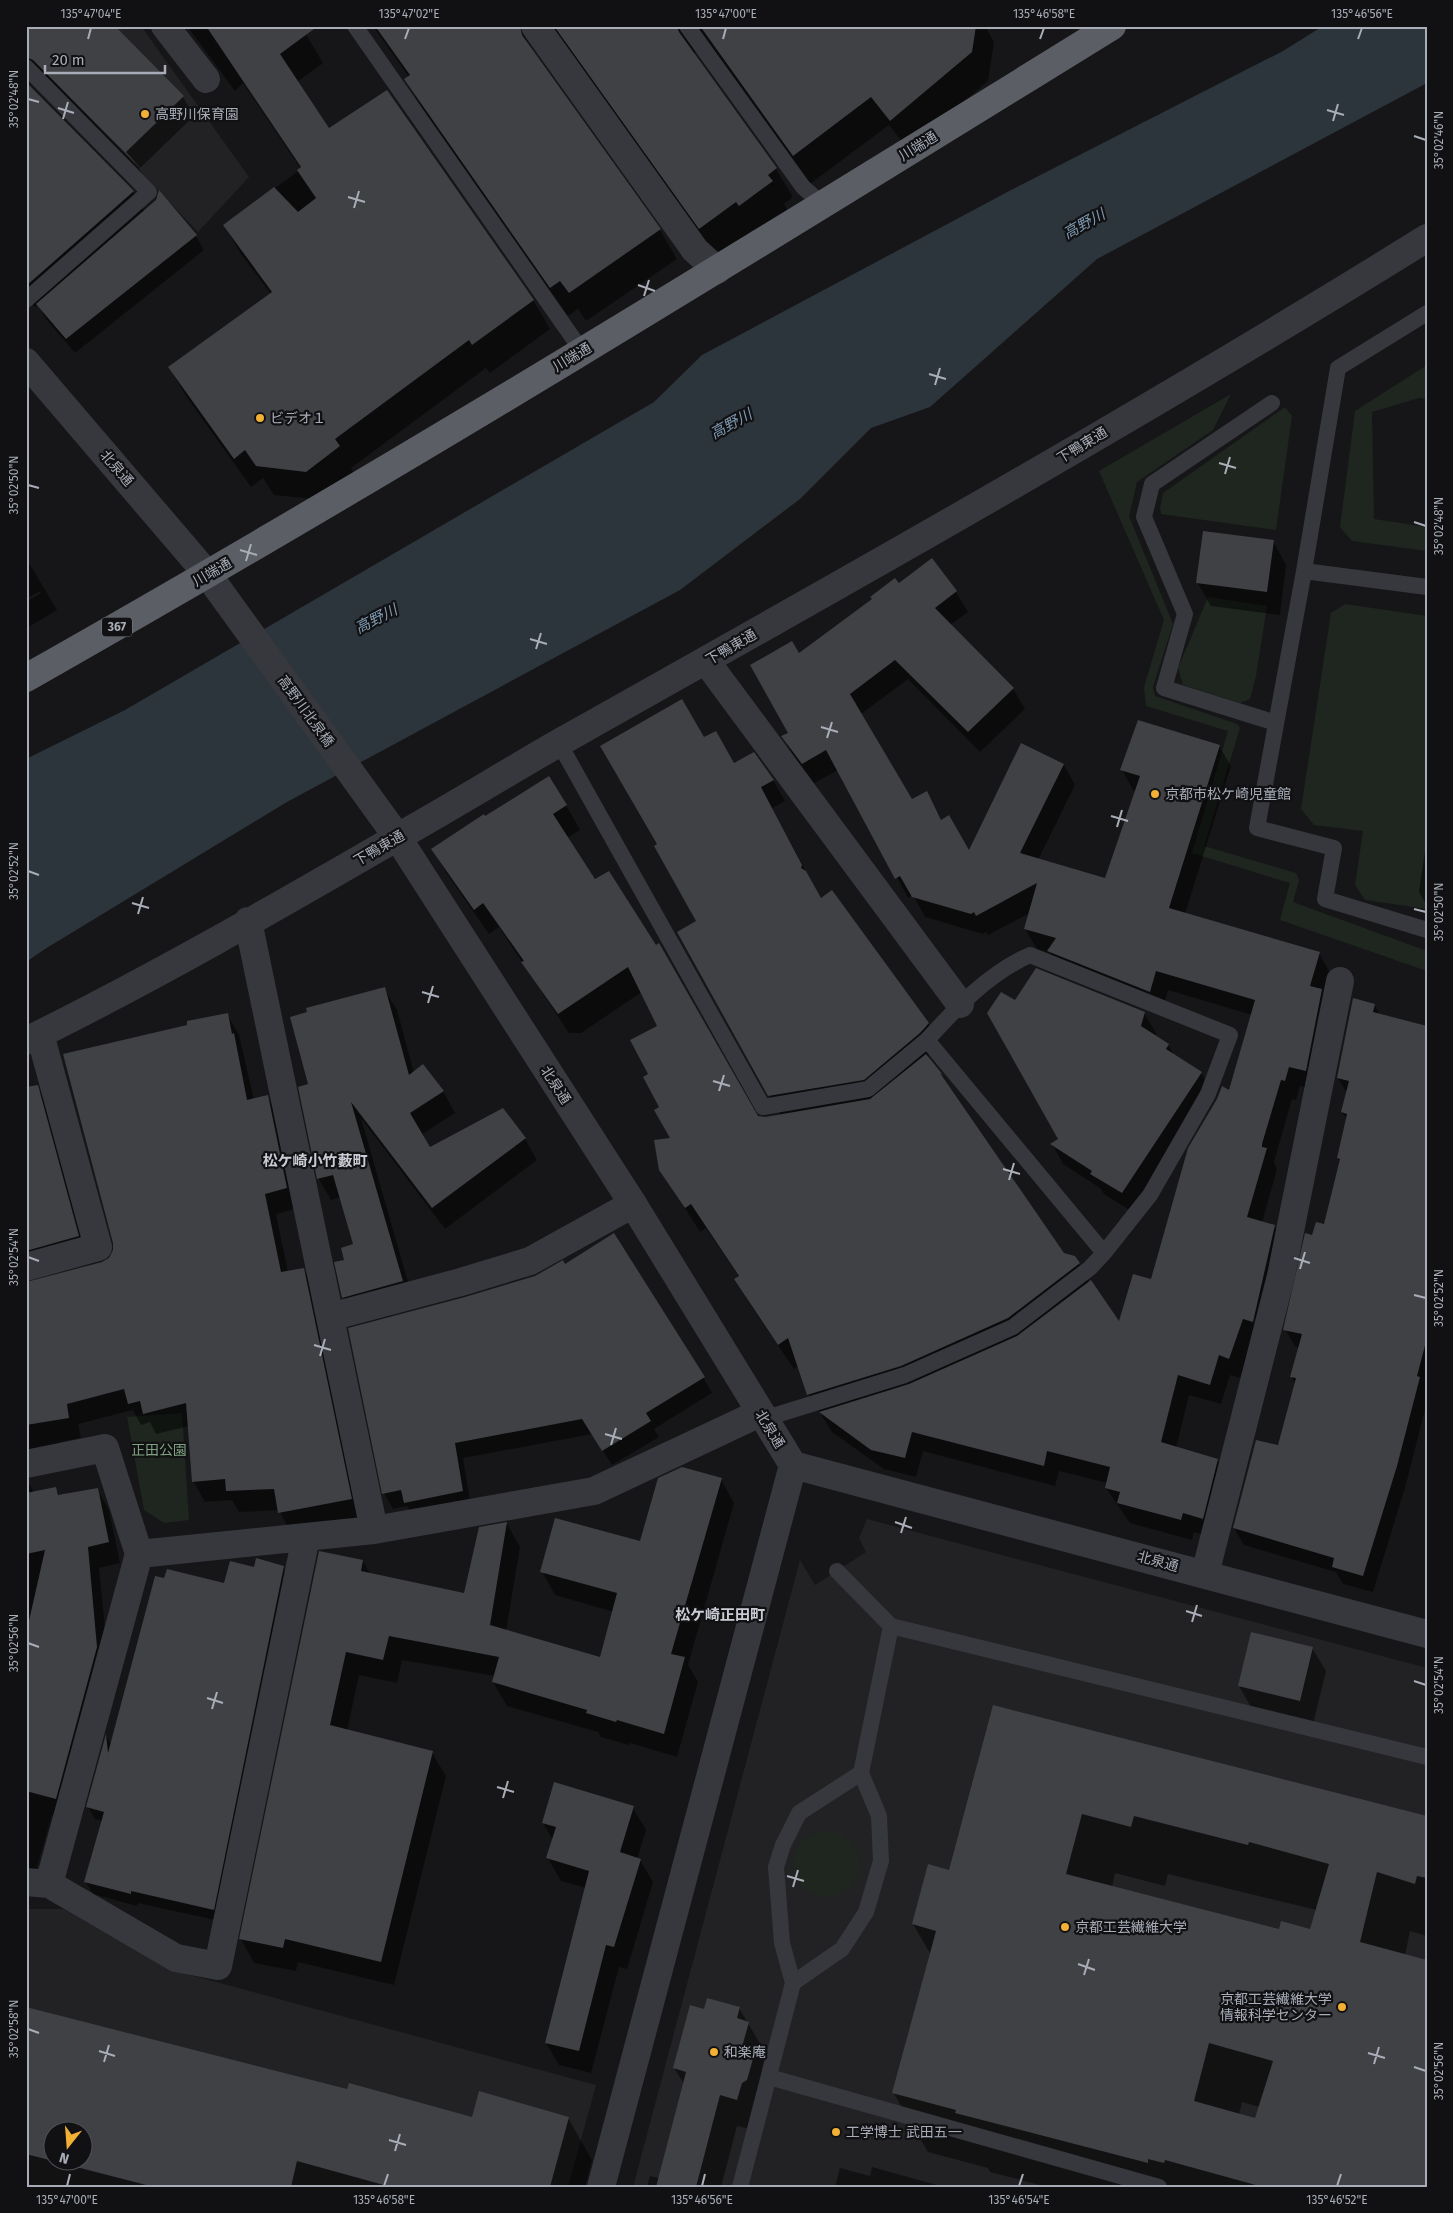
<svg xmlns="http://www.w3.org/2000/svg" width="1453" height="2213" font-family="'Fira Sans','Noto Sans JP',sans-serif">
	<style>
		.built { fill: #222225; fill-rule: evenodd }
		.green { fill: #1e261f }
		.water { fill: #2c353c }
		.shadow { fill: #0007; fill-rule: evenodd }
		.building { fill: #404145; fill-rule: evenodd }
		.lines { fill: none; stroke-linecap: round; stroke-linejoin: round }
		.service { stroke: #37383d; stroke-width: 16 }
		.minor { stroke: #37383d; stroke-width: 28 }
		.tertiary { stroke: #37383d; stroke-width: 28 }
		.trunk { stroke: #5b5e65; stroke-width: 28 }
		.ticks { fill: none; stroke: #a8adb8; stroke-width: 2 }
		.poi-dot { fill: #f2b134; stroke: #111113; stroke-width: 2 }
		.labels { text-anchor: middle; stroke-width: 4.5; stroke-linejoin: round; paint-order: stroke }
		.shield { fill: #111113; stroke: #7b7e86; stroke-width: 1 }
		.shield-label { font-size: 12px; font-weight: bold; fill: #a8adb8 }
		.poi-label { font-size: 14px; fill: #a8adb8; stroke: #111113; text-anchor: start }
		.street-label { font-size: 14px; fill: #a8adb8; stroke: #111113 }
		.park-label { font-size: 14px; fill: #7fa381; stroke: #111113 }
		.water-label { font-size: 15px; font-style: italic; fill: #7f9bb3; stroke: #111113 }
		.neighbourhood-label { font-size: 15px; font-weight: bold; fill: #c9ccd4; stroke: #111113 }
		.neatline { fill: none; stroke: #a8adb8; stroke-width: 2 }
		.ticks-label { font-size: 12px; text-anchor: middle; fill: #a8adb8 }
	</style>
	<rect width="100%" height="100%" fill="#161618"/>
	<path class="built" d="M26,26H141L249,177L198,232L26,52Z
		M867,1519L1427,1668V2187H633L800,1560L815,1585L866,1552L859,1538Z
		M26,1909H64L168,1969L596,2085L568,2187H26ZM52,2130H82V2160H52Z"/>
	<path class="green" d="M1427,365V399L1419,398L1372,412L1374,519L1427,527V551L1352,541L1340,527L1355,411Z
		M1231,394L1213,430L1137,482L1129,516L1173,624L1153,687L1155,696L1237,724L1240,728L1204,846L1296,873L1299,880L1293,902L1427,951V971L1280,920L1290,883L1192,853L1228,731L1146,706L1144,687L1164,620L1099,471Z
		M1285,407L1292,416L1276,530L1161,514L1160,508L1163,493Z
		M1208,597L1267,606L1256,676L1250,699L1240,703L1183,685L1178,668Z
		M1345,604L1427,616V909L1365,900L1355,885L1363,831L1314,825L1301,809L1331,613Z
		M182,1413L189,1520L164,1523L144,1510L127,1417Z
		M793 1864a33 33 0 1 1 66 0a33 33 0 1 1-66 0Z"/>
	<path class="water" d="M1323,26H1427V83L1097,259L930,407L871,428L800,499L680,590L287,802L45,949L26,962V759L125,710L654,402L702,355L1011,190L1283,51Z"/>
	<path class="shadow" d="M26,26L183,97L194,116L139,169L149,184L29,79L28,85L133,192L144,211L196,236L204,250L75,353L46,319L38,305L35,307L26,298Z
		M187,26H301L323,63L297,82L328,130L533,300L550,329L490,373L486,368L351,468L356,476L322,500L274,495L263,478L251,487L186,396L169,367L271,294L241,254L224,225L301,169L243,83L235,91Z
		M373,26L519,27L536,56L660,230L677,259L586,321L578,309L568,316L422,108L406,79L409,77Z
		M550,26H985L994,42L988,81L908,149L889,125L810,184L697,47L694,55L776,169L793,197L784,204L788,211L756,234L753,230L717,257L566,46Z
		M1273,541L1286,565L1280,615L1211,606L1197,582Z
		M26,542L29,548L26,558L57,610L27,628L26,602L41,593L40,591L26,599Z
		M932,560L956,592L968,612L950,625L1013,689L1025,709L980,752L908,679L861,714L911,800L926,792L942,821L969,852L1022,745L1064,765L1075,785L1038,860L1106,879L1136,791L1133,790L1122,770L1219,746L1231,766L1185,914L1319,953L1330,973L1317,1090L1300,1086L1296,1100L1292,1099L1274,1162L1277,1169L1262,1223L1274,1226L1286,1246L1240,1378L1230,1375L1221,1404L1189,1395L1176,1448L1217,1460L1229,1480L1214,1538L1194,1532L1192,1540L1130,1523L1106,1488L1107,1483L1059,1471L1055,1486L923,1451L916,1477L884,1469L832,1432L808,1394L799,1365L794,1369L750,1304L736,1279L739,1277L706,1228L700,1232L660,1169L672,1139L650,1075L658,1026L642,992L581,1033H569L499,927L489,934L447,874L433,850L485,818L566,805L580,830L567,838L758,1117L765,1118L781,1115L769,1095L698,921L704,739L734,764L773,780L785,801L772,808L821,900L928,1023L940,1044L927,1058L942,1076L1064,1254L1079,1264L1089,1283L1120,1323L1152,1281L1230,1092L1252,1015L1168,990L1162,1012L1060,971L1050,953L1037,949L1025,929L1030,913L988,935L986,932L983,934L925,917L913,895L908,898L838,770L814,783L794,757L783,737L790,733L799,655Z
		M1427,838V906L1419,892Z
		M384,989L397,1010L414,1073L443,1091L455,1113L421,1135L429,1149L502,1109L525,1139L537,1160L445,1229L361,1118L414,1303L355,1318L343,1297L346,1261L354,1245L341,1197L331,1200L319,1179L300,1088L310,1085Z
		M1015,1002L1144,1013L1156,1033L1155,1037L1168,1045L1174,1055L1201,1073L1212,1093L1134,1213L1104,1194L1100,1188L1063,1164L1052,1144L1060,1139Z
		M1374,1005L1381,1016L1427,1028V1402L1406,1484L1373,1592L1343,1584L1336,1572L1244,1545L1234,1528L1279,1446L1296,1385L1291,1376L1299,1348L1295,1346L1285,1329L1313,1237L1324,1225L1340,1162L1338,1158L1347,1120L1342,1112L1347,1093L1338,1078Z
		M227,1014L239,1035L254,1100L267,1096L279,1117L298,1208L276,1214L288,1272L303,1269L315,1290L363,1520L291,1533L279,1510L239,1512L232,1500L205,1502L193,1481L189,1426L156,1434L150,1422L141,1425L133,1410L78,1424L81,1438L60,1442L61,1447L26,1475V1283L103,1263L110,1259L114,1252L189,1026Z
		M37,1086L49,1107L90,1257L26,1278V1088Z
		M535,1277L703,1377L712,1393L654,1429L659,1437L612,1465L592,1434L463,1458L471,1507L414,1518L407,1506L393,1509L384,1493L465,1298Z
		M721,1479L734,1503L688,1665L698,1682L677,1757L630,1743L629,1745L601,1737L598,1732L507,1706L493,1682L495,1676L402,1660L397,1683L359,1675L347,1731L432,1753L446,1776L394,1985L298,1962L296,1971L254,1963L241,1939L363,1561L370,1574L465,1595L480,1528L507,1524L520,1547L506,1631L601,1658L614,1612L555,1595L542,1571L641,1543Z
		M26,1480L35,1493L56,1489L60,1496L97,1489L109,1510L120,1563L99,1568L109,1668L68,1819L52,1815L35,1874L26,1872Z
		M283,1567L290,1579L220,1921L138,1903L137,1906L93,1894L86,1882L103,1821L95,1819L88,1807L107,1737L111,1745L165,1580L225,1584L255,1568Z
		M1312,1648L1326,1671L1313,1724L1252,1709L1239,1686Z
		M994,1707L1427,1817V1936L1410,1931L1405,1955L1427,2187H1047L990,2172L988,2168L928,2152L893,2092L931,1955L913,1924L950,1872ZM1115,1873L1165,1886L1168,1874L1317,1910L1311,1930L1280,1931L1112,1887ZM1242,2102L1260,2107L1256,2120L1239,2115Z
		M633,1808L646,1830L637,1859L640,1860L653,1882L627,1969L619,1967L591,2073L559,2065L546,2043L586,1888L561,1881L548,1858L553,1840L543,1823Z
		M26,2008L348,2090L473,2119L568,2118L592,2160L585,2187H26ZM52,2130H82V2160H52Z
		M739,2008L766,2054L761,2074L770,2090L755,2130L737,2126L721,2187H647L650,2176L659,2178L684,2084L674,2068L705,2011Z
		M872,2167L944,2187H835L840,2168L870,2176Z"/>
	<path class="building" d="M26,26H115L184,96L126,152L144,172L33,60L26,57Z
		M206,26H318L280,54L329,128L387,90L534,300L472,345L469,340L335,439L340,446L306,472L256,466L245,450L234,459L168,367L272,292L223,225L274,187L298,212L316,198L297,170L301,167Z
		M375,26H520L522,35L661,229L569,293L560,281L550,288L404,79L410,75Z
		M554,26H677L679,32L777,168L768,175L773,181L739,206L736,202L699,229Z
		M700,26H976L972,52L890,121L871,97L793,156Z
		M26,82L134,191L26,286Z
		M159,190L197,235L66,339L36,304L156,200Z
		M1203,531L1274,540L1267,592L1196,583Z
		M932,558L957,591L935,608L1014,688L968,732L895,660L850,694L912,799L927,791L941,820L949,815L969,850L1021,743L1064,764L1020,853L1105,878L1140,776L1120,770L1138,720L1220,745L1169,908L1320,952L1310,986L1322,989L1306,1071L1289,1067L1285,1081L1281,1080L1262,1144V1147L1267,1148L1247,1217L1275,1225L1253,1322L1243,1319L1229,1359L1219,1355L1210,1385L1178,1375L1161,1442L1218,1459L1203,1519L1183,1513L1181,1520L1117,1503L1120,1492L1105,1488L1110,1467L1047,1451L1044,1466L912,1432L905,1458L871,1450L819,1412L909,1384L1017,1336L1091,1280L1119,1321L1133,1274L1151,1279L1188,1148L1217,1099L1222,1086L1229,1090L1255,1000L1156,971L1150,992L1047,951L1056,938L1024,929L1037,883L976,916L974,912L971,914L912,897L900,876L895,879L826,750L802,764L781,736L788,733L750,665L792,641L799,653L872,599L870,597L895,578L899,583Z
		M682,699L704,737L716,731L734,763L754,752L774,780L761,787L802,865L801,868L806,871L821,898L832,890L929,1023L920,1033L864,1080L768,1096L677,932L696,921L654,846L657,844L600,746Z
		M549,776L567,805L553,814L595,879L609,871L656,945L659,943L758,1116L765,1117L870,1099L926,1054L943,1075L940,1073L1064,1253L1075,1256L1080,1263L1008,1318L901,1366L807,1395L788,1338L778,1345L734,1279L739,1276L691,1204L685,1208L659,1170L654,1140L670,1138L654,1110L659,1107L643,1077L648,1074L630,1040L657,1026L628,967L558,1014L521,962L524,961L483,903L474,910L431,849L484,814L485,816Z
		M1036,968L1145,1012L1141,1026L1169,1044L1166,1049L1202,1072L1122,1193L1090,1174L1092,1171L1050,1144L1058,1139L987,1013L1001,992L1015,1000Z
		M385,987L409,1075L423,1064L444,1091L410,1113L430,1147L503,1108L526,1138L432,1208L351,1102L403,1281L342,1298L334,1262L344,1260L341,1248L353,1244L333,1175L317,1179L298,1087L308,1084L290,1017L307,1012L306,1008Z
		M1353,998L1375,1004L1373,1012L1427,1026V1338L1417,1376L1420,1377L1397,1466L1363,1576L1332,1567L1334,1558L1233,1528L1256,1440L1278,1445L1296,1378L1290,1377L1302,1334L1283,1330L1305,1233L1312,1235L1316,1222L1324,1224L1340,1159L1337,1158L1347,1114L1341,1112L1349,1081L1337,1078Z
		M228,1013L232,1034L234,1033L247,1100L268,1095L287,1188L265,1194L281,1272L304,1268L352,1499L278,1513L274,1489L226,1491L225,1479L192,1482L186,1403L143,1414L140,1401L128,1404L124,1389L67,1404L69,1418L26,1425V1282L102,1262L109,1258L113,1250V1243L63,1054L187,1025V1021Z
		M38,1085L79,1236L26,1251V1087Z
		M614,1233L705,1377L646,1413L651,1421L602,1451L582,1419L455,1443L463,1491L404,1503L401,1490L382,1494L348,1328L465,1297L535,1276L563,1260L565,1264Z
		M682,1467L722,1478L671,1654L685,1657L664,1734L617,1720L616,1722L586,1713L587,1710L492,1682L499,1657L389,1636L383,1660L346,1652L330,1725L433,1751L381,1962L285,1939L283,1948L239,1939L319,1551L363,1560L361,1571L464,1593L479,1527L507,1522L490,1625L600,1657L617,1593L540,1572L555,1518L640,1541L658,1478Z
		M56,1487L58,1495L98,1488L109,1542L88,1547L97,1647L56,1799L26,1791V1634L45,1550L26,1554V1493Z
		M256,1558L284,1566L214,1910L131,1891V1894L84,1882L104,1812L86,1807L106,1734L108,1753L155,1576L164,1578L167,1569L224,1583L230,1561L254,1567Z
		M1251,1632L1313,1647L1300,1701L1238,1686Z
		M993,1705L1427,1816V1878L1417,1876L1415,1884L1377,1872L1360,1942L1427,1960V2187H1263L1165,2160L1164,2163L1148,2159V2163L955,2113L956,2110L892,2093L936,1931L912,1924L928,1864L949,1870ZM1082,1814L1131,1827L1134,1816L1248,1845L1249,1842L1329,1864L1310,1929L1281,1921L1279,1929L1066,1874ZM1209,2043L1273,2061L1255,2118L1194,2101Z
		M554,1782L634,1806L620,1852L641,1859L614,1947L606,1945L579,2051L545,2043L589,1871L546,1858L556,1827L542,1823Z
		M707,1998L740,2007L737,2018L749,2022L742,2047L753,2059L747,2080L742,2083L737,2100L720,2095L696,2187H656L686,2072L673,2068L690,2005L704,2009Z
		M26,2007L347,2089L349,2083L472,2117L479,2091L569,2117L550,2187H391L297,2161L291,2187H154L26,2154ZM52,2130H82V2160H52Z"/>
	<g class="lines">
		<path class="service" d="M355,26L582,351
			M687,26L803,187L823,205
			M26,67L149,192L26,300
			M1427,313L1338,368L1304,571L1257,828L1334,848L1325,899L1427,930
			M1272,403L1152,484L1144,517L1185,614L1164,688L1276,723
			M1304,571L1427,587
			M559,743L763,1107L868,1089L927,1040L1104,1253L1150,1195L1208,1094L1230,1035L1030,955C989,973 957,1007 927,1040
			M763,1419L905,1375L1013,1327L1090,1268L1104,1253
			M837,1571L891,1626
			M793,1983L842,1949L866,1912L881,1861L879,1816L861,1773L891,1626L1427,1757
			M769,2077L1159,2187
			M740,2187L793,1983L782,1943L776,1867L783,1845L799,1813L861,1773"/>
		<path class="minor" d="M165,26L206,79
			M535,26L695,250L717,270
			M706,661L960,1004
			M248,921L374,1530
			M26,1041C152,979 275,908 396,838C453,806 508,772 564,740C854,577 1144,414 1427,238
			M26,1267L98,1247L40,1034
			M330,1317L461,1282L530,1261L633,1204
			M26,1464L105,1448L139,1554L49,1884
			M139,1554L374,1530L594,1491L760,1413
			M1205,1574L1281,1276L1340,981
			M26,1882L49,1884L176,1958L218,1966L306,1537"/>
		<path class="tertiary" d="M26,362L208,575L398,838L633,1204L793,1465L1427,1634
			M601,2187L793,1465"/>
		<path class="trunk" d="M26,678C394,470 753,248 1112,26"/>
	</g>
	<path class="ticks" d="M88,39L91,28M405,39L409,28M723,39L726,28M1040,39L1044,28M1358,39L1362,28M28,99L39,102M58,108L74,113M1327,110L1344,115M63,119L68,102M1333,121L1338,104M1414,136L1426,140M348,197L365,202M354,208L359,191M638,285L655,291M644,296L649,280M929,374L946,379M935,385L940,368M1219,463L1236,468M1225,474L1230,457M28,485L39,488M1414,522L1426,526M240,550L257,555M246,561L251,544M530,639L547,644M536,649L541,633M821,727L838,732M827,738L832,722M1111,816L1128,821M1117,827L1122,810M28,871L39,875M132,903L149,908M1414,909L1426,912M138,914L143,897M422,992L439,997M428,1003L433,986M713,1081L730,1086M719,1091L724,1075M1003,1169L1020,1174M1009,1180L1014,1163M28,1257L39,1261M1294,1258L1310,1263M1300,1269L1305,1252M1414,1295L1426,1298M314,1345L331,1350M320,1356L325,1339M605,1434L622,1439M611,1445L616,1428M895,1522L912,1528M901,1533L906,1517M1186,1611L1202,1616M1192,1622L1197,1605M28,1643L39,1647M1414,1681L1426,1685M207,1698L223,1703M212,1709L217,1692M497,1787L514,1792M503,1798L508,1781M787,1876L804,1881M793,1887L798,1870M1078,1964L1095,1970M1084,1975L1089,1959M28,2029L39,2033M99,2051L115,2056M1368,2053L1385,2058M104,2062L109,2045M1374,2064L1379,2047M1414,2067L1426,2071M389,2140L406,2145M395,2151L400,2134M67,2186L70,2174M384,2186L388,2174M702,2186L705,2174M1019,2186L1023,2174M1337,2186L1341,2174"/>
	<g class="poi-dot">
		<circle cx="145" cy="114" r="5"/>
		<circle cx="260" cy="418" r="5"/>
		<circle cx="1155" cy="794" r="5"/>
		<circle cx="1065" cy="1927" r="5"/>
		<circle cx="1342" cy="2007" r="5"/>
		<circle cx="714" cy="2052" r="5"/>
		<circle cx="836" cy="2132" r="5"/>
	</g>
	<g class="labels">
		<rect class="shield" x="102" y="617.5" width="30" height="19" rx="4"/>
		<g class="shield-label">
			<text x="117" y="631">367</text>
		</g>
		<g class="poi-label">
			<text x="155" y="119">高野川保育園</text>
			<text x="270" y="423">ビデオ１</text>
			<text x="1165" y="799">京都市松ケ崎児童館</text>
			<text x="1075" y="1932">京都工芸繊維大学</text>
			<text x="1332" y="2004" text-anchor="end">京都工芸繊維大学<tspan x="1332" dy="16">情報科学センター</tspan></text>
			<text x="724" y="2057">和楽庵</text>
			<text x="846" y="2137">工学博士 武田五一</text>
		</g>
		<g class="street-label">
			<text transform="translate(918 146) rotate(-32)" y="5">川端通</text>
			<text transform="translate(572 357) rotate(-31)" y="5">川端通</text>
			<text transform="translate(1082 445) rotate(-31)" y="5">下鴨東通</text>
			<text transform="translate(117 468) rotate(49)" y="5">北泉通</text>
			<text transform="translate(212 572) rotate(-30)" y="5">川端通</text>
			<text transform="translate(731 647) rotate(-30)" y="5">下鴨東通</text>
			<text transform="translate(306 711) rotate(54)" y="5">高野川北泉橋</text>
			<text transform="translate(379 848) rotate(-30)" y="5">下鴨東通</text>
			<text transform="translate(556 1085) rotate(57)" y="5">北泉通</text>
			<text transform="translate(770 1429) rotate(58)" y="5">北泉通</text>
			<text transform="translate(1158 1561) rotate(15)" y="5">北泉通</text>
		</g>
		<g class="park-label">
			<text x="159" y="1455">正田公園</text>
		</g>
		<g class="water-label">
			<text transform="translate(1084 224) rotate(-29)" y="5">高野川</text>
			<text transform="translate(731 424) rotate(-29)" y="5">高野川</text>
			<text transform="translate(376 619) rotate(-27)" y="5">高野川</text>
		</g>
		<g class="neighbourhood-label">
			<text x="315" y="1166">松ケ崎小竹藪町</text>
			<text x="720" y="1620">松ケ崎正田町</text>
		</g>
	</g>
	<rect width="1453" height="2213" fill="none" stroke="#111113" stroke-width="55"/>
	<g transform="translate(68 2146) rotate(197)"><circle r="24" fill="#111113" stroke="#4d4f55"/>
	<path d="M0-4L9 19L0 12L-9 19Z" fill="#f2b134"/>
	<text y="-8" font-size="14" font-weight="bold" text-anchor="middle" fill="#a8adb8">N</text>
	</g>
	<path d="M45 65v8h120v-8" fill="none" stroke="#a8adb8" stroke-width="2.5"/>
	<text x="52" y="65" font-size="15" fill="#a8adb8" stroke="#111113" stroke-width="4" paint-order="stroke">20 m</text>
	<rect x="28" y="28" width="1398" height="2158" class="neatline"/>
	<g class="ticks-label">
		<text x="91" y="18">135°47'04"E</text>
		<text x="409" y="18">135°47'02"E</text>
		<text x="726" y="18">135°47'00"E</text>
		<text x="1044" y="18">135°46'58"E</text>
		<text x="1362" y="18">135°46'56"E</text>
		<text transform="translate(14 99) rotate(-90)" y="4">35°02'48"N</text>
		<text transform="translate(1439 140) rotate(-90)" y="4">35°02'46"N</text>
		<text transform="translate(14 485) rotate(-90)" y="4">35°02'50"N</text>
		<text transform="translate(1439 526) rotate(-90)" y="4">35°02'48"N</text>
		<text transform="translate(14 871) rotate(-90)" y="4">35°02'52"N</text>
		<text transform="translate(1439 912) rotate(-90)" y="4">35°02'50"N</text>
		<text transform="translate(14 1257) rotate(-90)" y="4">35°02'54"N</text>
		<text transform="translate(1439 1298) rotate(-90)" y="4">35°02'52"N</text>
		<text transform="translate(14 1643) rotate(-90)" y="4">35°02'56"N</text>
		<text transform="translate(1439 1685) rotate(-90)" y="4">35°02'54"N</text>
		<text transform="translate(14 2029) rotate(-90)" y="4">35°02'58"N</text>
		<text transform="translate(1439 2071) rotate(-90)" y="4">35°02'56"N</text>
		<text x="67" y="2204">135°47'00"E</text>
		<text x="384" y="2204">135°46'58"E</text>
		<text x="702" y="2204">135°46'56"E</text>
		<text x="1019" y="2204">135°46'54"E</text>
		<text x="1337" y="2204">135°46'52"E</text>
	</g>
</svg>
